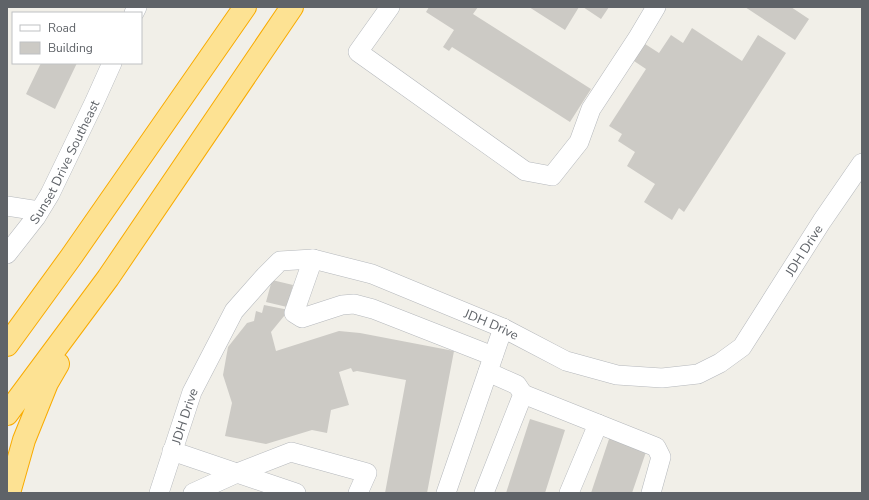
<svg xmlns="http://www.w3.org/2000/svg" width="869" height="500" font-family="'Nunito Sans',sans-serif">
	<style>
		.building { fill: #cccac5 }
		.lines { fill: none; stroke-linecap: round; stroke-linejoin: round }
		.minor-casing { stroke: #b5b8bc; stroke-width: 20 }
		.highway-casing { stroke: #f9ab00; stroke-width: 24 }
		.minor { stroke: #fff; stroke-width: 19 }
		.highway { stroke: #fde293; stroke-width: 22 }
		.labels { text-anchor: middle; stroke-width: 4; stroke-linejoin: round; paint-order: stroke }
		.street-label { font-size: 13px; fill: #5f6368; stroke: #fff }
	</style>
	<rect width="100%" height="100%" fill="#f1efe8"/>
	<path class="building" d="M429,7H478L473,14L591,89L570,122L452,47L449,51L443,47L454,30L426,12Z
		M529,7H579L565,30Z
		M583,7H609L601,19Z
		M745,7H791L809,19L795,40Z
		M692,28L742,61L758,35L786,53L684,212L679,208L672,220L644,202L655,184L627,166L635,152L618,141L622,134L609,126L646,69L631,59L642,42L659,53L671,35L683,43Z
		M41,63H77L55,109L26,94Z
		M272,280L293,285L287,307L266,302Z
		M264,305L289,310L271,332L276,351L339,331L360,333L454,351L427,493H385L406,380L357,371L353,372L351,368L339,372L349,405L331,410L327,433L312,430L266,444L225,436L232,403L223,375L228,347L247,323L254,321L256,311L262,313Z
		M530,419L565,430L545,493H506Z
		M610,436L647,449L632,493H591Z"/>
	<g class="lines">
		<defs>
			<g id="minor">
				<path d="M390,7L358,52L525,171L552,176L579,142L591,109L637,39L656,7"/>
				<path d="M134,13L137,7"/>
				<path d="M7,206L39,211"/>
				<path id="s1" d="M7,254L36,217L50,194L94,103L112,63"/>
				<path d="M313,259L294,313L302,318L342,305L354,304L373,309L493,356"/>
				<path d="M523,394L656,447L661,457L651,493"/>
				<path d="M172,451L296,493"/>
				<path id="s2" d="M159,493L192,392L234,311L265,276L280,261L313,259L372,274L503,328L566,361L617,375L662,378L698,374L720,363L742,347L822,221L862,163"/>
				<path d="M193,493L237,473L291,452L367,473L358,493"/>
				<path d="M446,493L503,328"/>
				<path d="M484,493L523,394L517,385L488,372"/>
				<path d="M569,493L598,424"/>
			</g>
			<path id="highway" d="M7,345L71,257L245,7
				M7,414L108,278L292,7
				M9,493L24,440L47,383L58,364"/>
		</defs>
		<use href="#minor" class="minor-casing"/>
		<use href="#highway" class="highway-casing"/>
		<use href="#minor" class="minor"/>
		<use href="#highway" class="highway"/>
	</g>
	<g class="labels">
		<g class="street-label">
			<text dy="5" stroke="none"><textPath href="#s1" startOffset="109">Sunset Drive Southeast</textPath></text>
			<text dy="5" stroke="none"><textPath href="#s2" startOffset="873">JDH Drive</textPath></text>
			<text dy="5" stroke="none"><textPath href="#s2" startOffset="489">JDH Drive</textPath></text>
			<text dy="5" stroke="none"><textPath href="#s2" startOffset="81">JDH Drive</textPath></text>
		</g>
	</g>
	<rect width="869" height="500" fill="none" stroke="#5f6368" stroke-width="16"/>
	<rect x="12" y="12" width="130" height="52" fill="#ffffff" stroke="#bfc1c3"/>
	<rect x="20" y="25" width="20" height="6" fill="#ffffff" stroke="#bfc1c3"/>
	<text x="48" y="32" font-size="12" fill="#5f6368">Road</text>
	<rect x="20" y="42" width="20" height="12" fill="#cccac5" stroke="#bfc1c3"/>
	<text x="48" y="52" font-size="12" fill="#5f6368">Building</text>
</svg>
